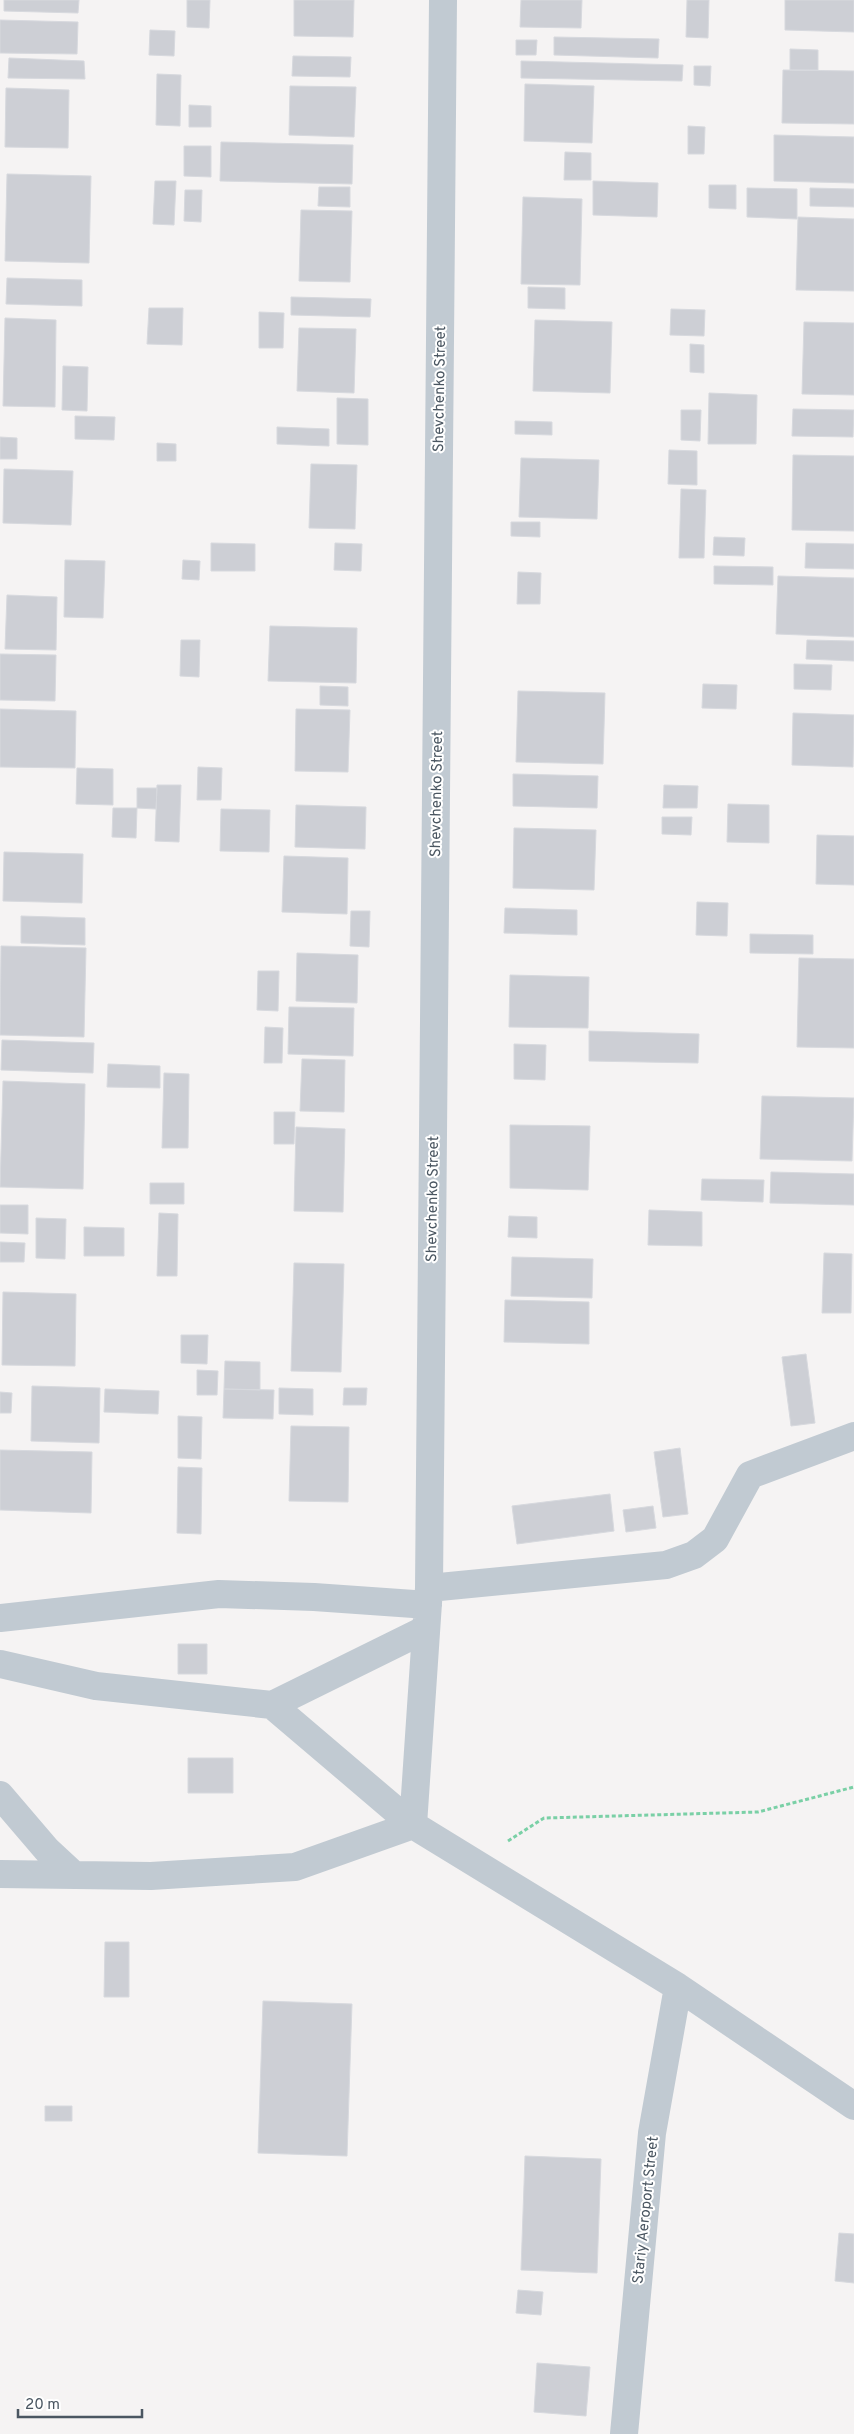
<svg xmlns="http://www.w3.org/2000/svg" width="854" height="2434" font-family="Overpass,sans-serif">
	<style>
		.building { fill: #cdcfd5; stroke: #d7d9de }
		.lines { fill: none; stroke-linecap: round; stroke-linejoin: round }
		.path { stroke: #7ad0a6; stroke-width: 3; stroke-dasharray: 4 2.5; stroke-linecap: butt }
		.minor { stroke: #c1cad2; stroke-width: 28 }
		.labels { text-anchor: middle; stroke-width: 4; stroke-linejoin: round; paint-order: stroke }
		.street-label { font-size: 15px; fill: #4a5661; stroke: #fff }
	</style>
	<rect width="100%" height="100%" fill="#f5f3f3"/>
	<path class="building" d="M4,0H79L78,13L4,11Z
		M187,0H210L209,28L187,27Z
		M294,0H354L353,37L294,36Z
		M521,0H582L581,28L520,27Z
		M687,0H709L708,38L686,37Z
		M785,0H854V32L785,30Z
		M0,20L78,22L77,54L0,53Z
		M150,30L175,31L174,56L149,55Z
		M554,37L659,39L658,58L554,55Z
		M516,40H537L536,55H516Z
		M790,49L818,50V70H790Z
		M293,56L351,57L350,77L292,76Z
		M9,58L84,61L85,79L8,78Z
		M521,61L683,65L682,81L521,78Z
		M694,66H711L710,86L694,85Z
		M783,70L854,71V124L782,123Z
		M157,74L181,75L180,126L156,125Z
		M525,84L594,86L592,143L524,141Z
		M290,86L356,87L354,137L289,135Z
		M6,88L69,90L68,148L5,147Z
		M189,105L211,106V127H189Z
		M688,126L705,127L704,154H688Z
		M774,135L854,137V183L774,181Z
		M221,142L353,145L352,184L220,181Z
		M184,146H211V177L184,176Z
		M565,152L591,153V180H564Z
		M7,174L91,176L89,263L5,261Z
		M155,181H176L174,225L153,224Z
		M593,181L658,183L657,217L593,215Z
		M709,185H736V209L709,208Z
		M319,187H350V207L318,206Z
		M747,188L797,189V219L747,217Z
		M810,188L854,189V207L810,206Z
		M185,190H202L201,222L184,221Z
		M523,197L582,199L580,285L521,284Z
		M301,210L352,211L350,282L299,281Z
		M798,217L854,219V291L796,290Z
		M7,278L82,280V306L6,304Z
		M528,287L565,288V309L528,308Z
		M291,297L371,299L370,317L291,315Z
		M149,308H183L182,345L147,344Z
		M671,309L705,310L704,336L670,335Z
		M259,312L284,313L283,348H259Z
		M5,318L56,320L55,407L3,406Z
		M535,320L612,322L610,393L533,391Z
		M804,322L854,323V395L802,394Z
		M299,328L356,329L354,393L297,391Z
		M690,344L704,345V373L690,372Z
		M63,366L88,367L87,411L62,410Z
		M709,393L757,395L756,444H708Z
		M337,398L368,399V445L337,444Z
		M793,409L854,410L853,437L792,436Z
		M681,410H701L700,441L681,440Z
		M75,416L115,417L114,440L75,439Z
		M515,421L552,422V435L515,434Z
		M277,427L329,429V446L277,444Z
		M0,437L17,438V459H0Z
		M157,443L176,444V461H157Z
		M669,450L697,451V485L668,484Z
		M793,455L854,456V531L792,530Z
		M521,458L599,460L597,519L519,517Z
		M311,464L357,465L355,529L309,528Z
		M4,469L73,471L71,525L3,523Z
		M681,489L706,490L704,558H679Z
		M511,522H540V537L511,536Z
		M714,537L745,538L744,556L713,555Z
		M211,543L255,544V571H211Z
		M335,543L362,544L361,571L334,570Z
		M806,543L854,544V569L805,568Z
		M65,560L105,561L103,618L64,617Z
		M183,560L200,561L199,580L182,579Z
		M714,566L773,567V585L714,584Z
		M518,572L541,573L540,604H517Z
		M778,576L854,578V637L776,634Z
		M7,595L57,597L56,650L5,649Z
		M270,626L357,628L356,683L268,681Z
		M181,640H200L199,677L180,676Z
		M807,640L854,641V661L806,659Z
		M0,654L56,655L55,701L0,700Z
		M794,664L832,665L831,690L794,689Z
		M703,684L737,685L736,709L702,708Z
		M320,686L348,687V706L320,705Z
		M518,691L605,693L603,764L516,762Z
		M0,709L76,711L75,768L0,767Z
		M296,709L350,710L348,772L295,771Z
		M793,713L854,715L853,767L792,765Z
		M198,767L222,768L221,800H197Z
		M77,768L113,769V805L76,804Z
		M513,774L598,776L597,808L513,806Z
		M157,785H181L179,842L155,841Z
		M664,785L698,786L697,808H663Z
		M137,788H157L156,809L137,808Z
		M728,804L769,805V843L727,842Z
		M296,805L366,807L365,849L295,847Z
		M113,808H137L136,838L112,837Z
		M221,809L270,810L269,852L220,851Z
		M662,817H692L691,835L662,834Z
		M514,828L596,830L594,890L513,888Z
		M817,835L854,836V885L816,884Z
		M4,852L83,854L82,903L3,901Z
		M284,856L348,858L347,914L282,912Z
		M697,902L728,903L727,936L696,935Z
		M505,908L577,910V935L504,933Z
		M351,911H370L369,947L350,946Z
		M21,916L85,918V945L21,943Z
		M750,934L813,935V954L750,953Z
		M1,946L86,948L84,1037L0,1035Z
		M297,953L358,955L357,1003L296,1001Z
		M799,958L854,959V1048L797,1047Z
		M258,971H279L278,1011L257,1010Z
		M510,975L589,977L588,1028L509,1027Z
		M289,1007L354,1008L353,1056L288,1054Z
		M265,1027L283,1028L282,1063H264Z
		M589,1031L699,1034L698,1063L589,1061Z
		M2,1040L94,1043L93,1073L1,1070Z
		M514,1044L546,1045L545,1080L514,1079Z
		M302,1059L345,1060L344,1112L300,1111Z
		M108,1064L160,1066V1088L107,1087Z
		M164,1073L189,1074L188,1148H162Z
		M3,1081L85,1084L83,1189L0,1187Z
		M762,1096L854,1098L852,1161L760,1159Z
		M274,1112H295L294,1144H274Z
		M510,1125L590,1126L588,1190L510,1188Z
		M296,1127L345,1129L343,1212L294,1211Z
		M771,1172L854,1174V1205L770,1203Z
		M702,1179L764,1180L763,1202L701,1200Z
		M150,1183H184V1204H150Z
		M0,1205H28V1234L0,1233Z
		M649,1210L702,1212V1246L648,1245Z
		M159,1213L178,1214L177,1276H157Z
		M509,1216L537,1217V1238L508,1237Z
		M36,1218L66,1219L65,1259L36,1258Z
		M84,1227L124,1228V1256H84Z
		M0,1242L25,1243L24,1262H0Z
		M824,1253L852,1254L851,1313H822Z
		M512,1257L593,1259L592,1298L511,1296Z
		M294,1263L344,1264L341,1372L291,1371Z
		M3,1292L76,1294L75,1366L2,1365Z
		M505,1300L589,1302V1344L504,1342Z
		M181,1335H208L207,1364L181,1363Z
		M806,1354L815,1423L791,1426L782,1357Z
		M225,1361L260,1362V1390L224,1389Z
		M197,1370L218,1371L217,1395H197Z
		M32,1386L100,1388L99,1443L31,1441Z
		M279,1388L313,1389V1415L279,1414Z
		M344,1388H367L366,1405H343Z
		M105,1389L159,1391L158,1414L104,1412Z
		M224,1389L274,1390L273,1419L223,1418Z
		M0,1392L12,1393L11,1413H0Z
		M178,1416L202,1417L201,1459L178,1458Z
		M291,1426L349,1427L348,1502L289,1501Z
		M680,1448L688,1514L663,1517L654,1452Z
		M0,1450L92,1452L91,1513L0,1510Z
		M178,1467L202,1468L201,1534L177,1533Z
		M610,1494L614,1531L517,1544L512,1506Z
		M653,1506L656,1528L626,1532L623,1510Z
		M178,1644H207V1674H178Z
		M188,1758H233V1793H188Z
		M105,1942H129V1997H104Z
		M263,2001L352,2004L347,2156L258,2153Z
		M45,2106H72V2121H45Z
		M525,2156L601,2159L597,2273L521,2270Z
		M839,2233L854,2234V2283L835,2281Z
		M518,2290L543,2292L541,2315L516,2313Z
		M537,2363L590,2367L586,2416L534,2412Z"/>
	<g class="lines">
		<path class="path" d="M508,1841L544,1818L758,1812L854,1787"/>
		<path class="minor" d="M443,0L429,1588L413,1825L678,1987L854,2106
			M429,1588L666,1565L694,1555L715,1539L750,1475L854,1436
			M0,1618L219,1594L314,1597L428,1605
			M0,1664L96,1686L272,1705L426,1629
			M272,1705L413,1825
			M0,1795L47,1850L74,1875
			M0,1874L151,1876L295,1867L413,1825
			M624,2434L652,2133L678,1987"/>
	</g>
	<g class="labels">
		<g class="street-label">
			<text transform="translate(439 389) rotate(-89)" y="5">Shevchenko Street</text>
			<text transform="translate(436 794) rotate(-89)" y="5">Shevchenko Street</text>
			<text transform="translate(432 1199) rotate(-89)" y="5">Shevchenko Street</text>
			<text transform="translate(645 2210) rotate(-84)" y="5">Stariy Aeroport Street</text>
		</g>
	</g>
	<path d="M18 2409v8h124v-8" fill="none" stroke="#4a5661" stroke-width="2.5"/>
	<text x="25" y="2409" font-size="15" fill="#4a5661" stroke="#ffffff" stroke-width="4" paint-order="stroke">20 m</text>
</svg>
